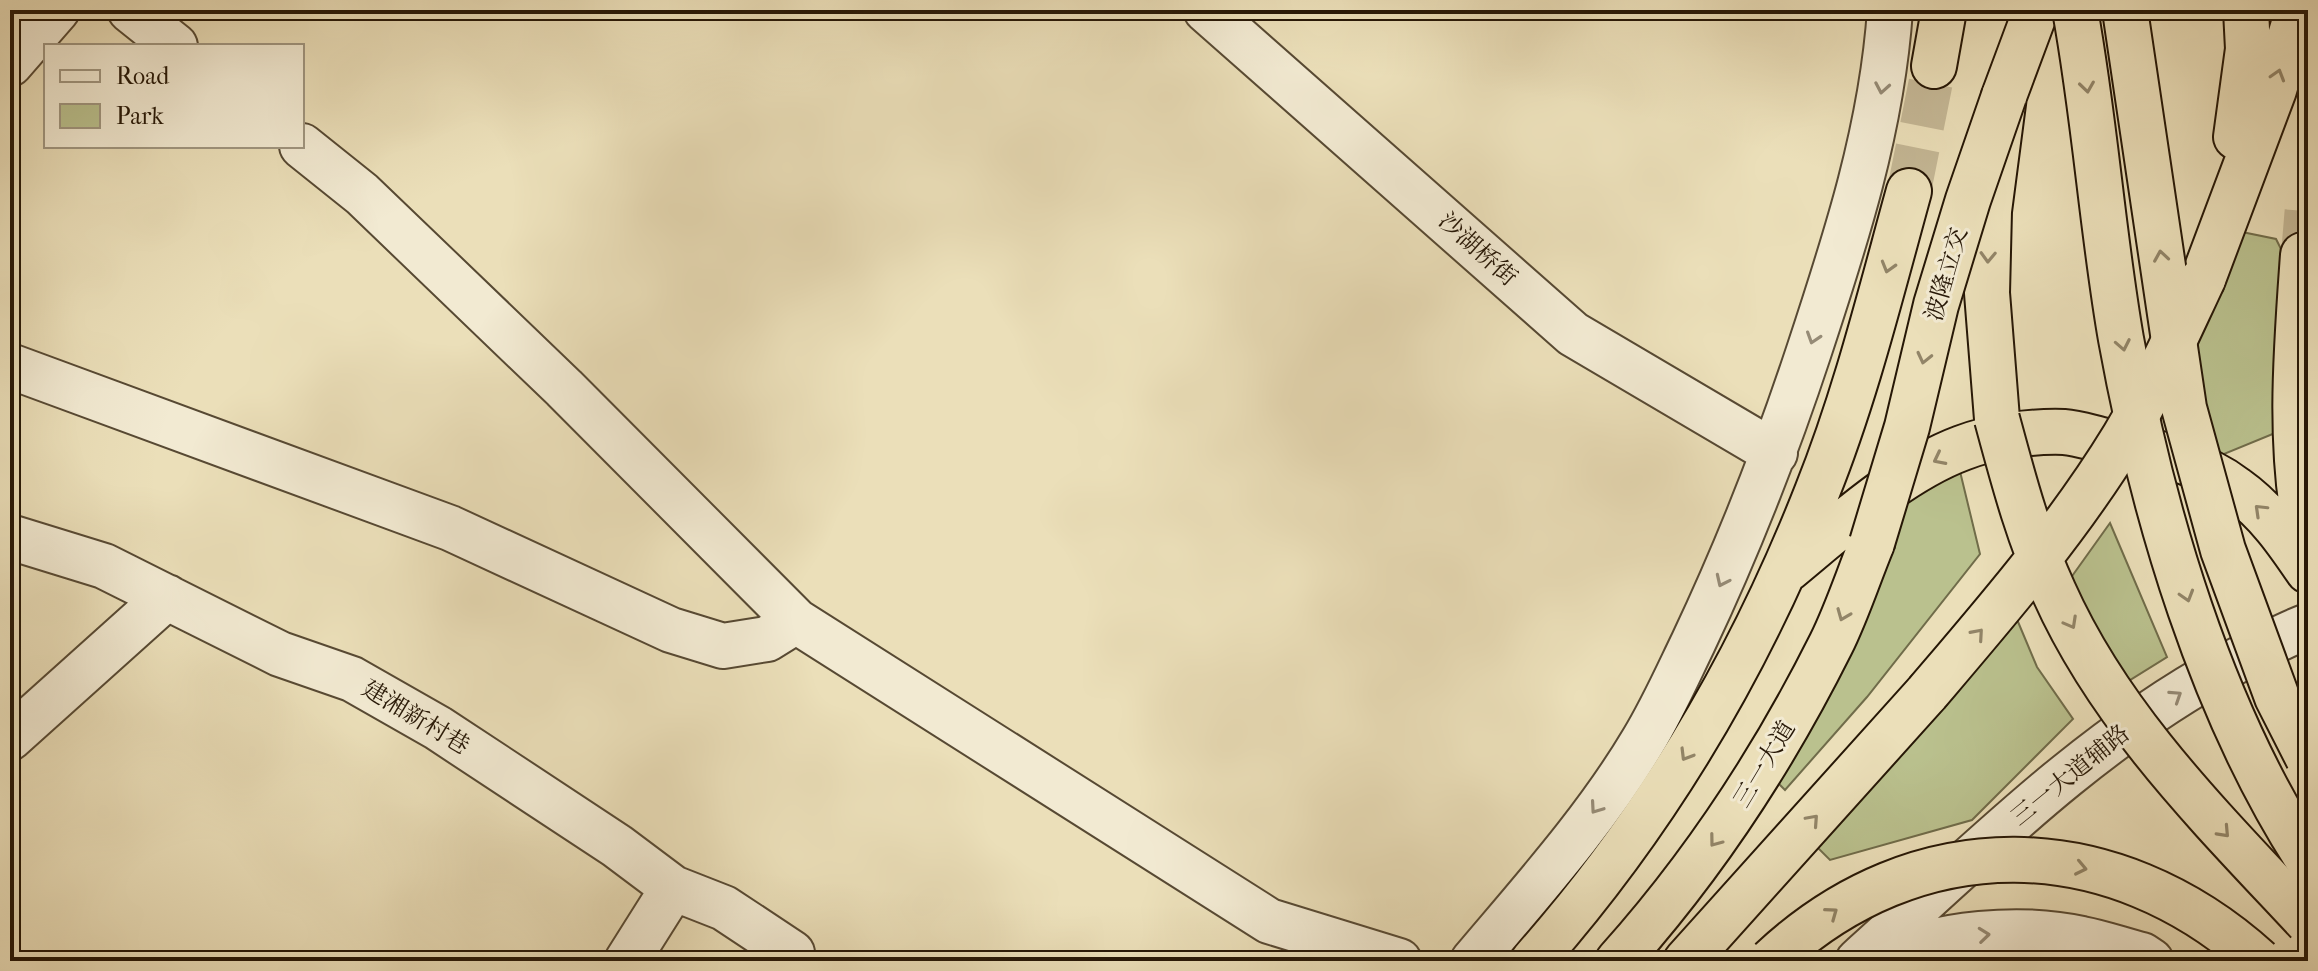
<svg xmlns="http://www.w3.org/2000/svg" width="2318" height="971" font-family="'IM FELL French Canon','Noto Serif SC',serif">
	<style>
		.green { fill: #bac18e; stroke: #706c4a; stroke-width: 2 }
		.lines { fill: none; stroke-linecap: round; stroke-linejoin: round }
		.highway-tunnel { stroke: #c4b795; stroke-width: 44; stroke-dasharray: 44 22; stroke-linecap: butt }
		.minor-casing { stroke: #574933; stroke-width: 48 }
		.highway-casing { stroke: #261706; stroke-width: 48 }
		.minor { stroke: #f2ead2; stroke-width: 44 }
		.highway { stroke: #ebdfb9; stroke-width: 44 }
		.major-bridge-casing { stroke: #261706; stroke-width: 48; stroke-linecap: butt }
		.highway-bridge-casing { stroke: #261706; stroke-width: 48; stroke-linecap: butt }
		.major-bridge { stroke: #ebdfb9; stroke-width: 44 }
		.highway-bridge { stroke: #ebdfb9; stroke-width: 44 }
		.oneway { stroke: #928568 }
		.oneway2 { stroke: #968b76 }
		.labels { text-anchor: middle; stroke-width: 6; stroke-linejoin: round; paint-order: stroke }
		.street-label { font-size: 24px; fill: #261706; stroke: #f2ead2 }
	</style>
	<rect width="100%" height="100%" fill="#ebdfb9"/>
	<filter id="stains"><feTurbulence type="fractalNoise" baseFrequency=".0025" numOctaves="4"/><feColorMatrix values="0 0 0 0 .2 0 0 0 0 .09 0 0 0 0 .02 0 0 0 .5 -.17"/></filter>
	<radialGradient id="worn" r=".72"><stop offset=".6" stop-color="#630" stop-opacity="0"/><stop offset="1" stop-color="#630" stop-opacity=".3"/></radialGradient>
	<path class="green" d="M2242,232L2276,239L2287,261L2280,431L2212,459L2188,362Z
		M1957,459L1980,554L1867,697L1785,790L1770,775L1903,489Z
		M2110,523L2167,657L2122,685L2065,586Z
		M2016,617L2037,667L2073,719L1972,820L1830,860L1814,844Z"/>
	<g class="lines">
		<path class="highway-tunnel" d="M1909,191L1934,66
			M2303,255L2308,195"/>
		<defs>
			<path id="minor" d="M130,10L175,46
				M1206,10L1573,334L1775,453
				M10,64L57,10
				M302,146L362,194L564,388L796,621L1269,921L1399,961
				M10,366L450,528L671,630L723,646L767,639L796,621
				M10,537L104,566L280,654L352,679L438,728L617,846L673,888L724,908L792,953
				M10,738L167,597
				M627,961L673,888
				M1473,961C1532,891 1596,820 1643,741C1662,710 1677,676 1693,643C1738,548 1776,451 1809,351C1846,239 1882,128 1890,10
				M1858,961C1975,856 2087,742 2227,666C2253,652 2279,637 2308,626
				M1882,961C1935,931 2024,926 2082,939C2103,943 2122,950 2142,955L2151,961"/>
			<path id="highway" d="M1934,66L1944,10
				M2236,137L2248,49L2246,10
				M2303,255C2296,352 2288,448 2308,543
				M2203,279L2274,90L2298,10
				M1997,419L1987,293L1989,211L2004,96L2036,10
				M1788,569C1839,527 1900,471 1962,448C1993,436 2031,431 2064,432C2078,433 2092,438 2106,441C2151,451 2198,460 2236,489C2267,511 2287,540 2308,571
				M1533,961C1655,823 1750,663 1817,492C1856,395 1881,292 1909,191
				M1618,961C1705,864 1773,760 1831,644C1847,612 1858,577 1872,543
				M1686,961L1927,693"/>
		</defs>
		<use href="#minor" class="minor-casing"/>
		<use href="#highway" class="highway-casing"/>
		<use href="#minor" class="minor"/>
		<use href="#highway" class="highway"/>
		<defs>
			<path id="major-bridge" d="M2075,10C2095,119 2102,230 2121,339C2153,515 2211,710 2308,860
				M2125,10L2184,408L2223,550L2277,697L2308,758"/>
			<path id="highway-bridge" d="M1997,419C2013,478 2028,536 2054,592C2111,720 2214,821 2308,922
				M1872,543L1907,427L1936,305L1968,200L2004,96
				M1927,693C1996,612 2068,529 2124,437C2154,387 2178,332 2203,279
				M1771,961C1917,824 2112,828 2259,961"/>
		</defs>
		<use href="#major-bridge" class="major-bridge-casing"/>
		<use href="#highway-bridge" class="highway-bridge-casing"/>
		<use href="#major-bridge" class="major-bridge"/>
		<use href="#highway-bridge" class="highway-bridge"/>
	</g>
	<defs><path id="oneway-chevron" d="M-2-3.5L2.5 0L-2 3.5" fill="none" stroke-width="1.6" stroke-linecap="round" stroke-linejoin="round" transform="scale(2)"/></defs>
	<g class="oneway">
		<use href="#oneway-chevron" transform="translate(2278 75) rotate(-73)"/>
		<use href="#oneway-chevron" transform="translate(2087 87) rotate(82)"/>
		<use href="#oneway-chevron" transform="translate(2161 256) rotate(-99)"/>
		<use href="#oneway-chevron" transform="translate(1988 257) rotate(92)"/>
		<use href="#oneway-chevron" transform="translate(1888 267) rotate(106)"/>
		<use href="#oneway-chevron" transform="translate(2123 345) rotate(79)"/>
		<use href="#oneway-chevron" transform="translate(1924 358) rotate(103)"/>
		<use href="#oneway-chevron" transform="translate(1939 459) rotate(153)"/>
		<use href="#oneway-chevron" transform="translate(2260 510) rotate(-136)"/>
		<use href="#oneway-chevron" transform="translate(2187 596) rotate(73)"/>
		<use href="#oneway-chevron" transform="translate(1843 615) rotate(112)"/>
		<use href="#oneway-chevron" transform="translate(2071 623) rotate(61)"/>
		<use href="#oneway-chevron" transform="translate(1978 634) rotate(-49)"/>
		<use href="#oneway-chevron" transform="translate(1686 755) rotate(121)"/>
		<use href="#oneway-chevron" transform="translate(1813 820) rotate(-48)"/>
		<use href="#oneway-chevron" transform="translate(2224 832) rotate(47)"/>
		<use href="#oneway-chevron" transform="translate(1715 841) rotate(127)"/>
		<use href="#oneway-chevron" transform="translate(2081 868) rotate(12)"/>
		<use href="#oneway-chevron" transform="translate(1832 913) rotate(-36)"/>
	</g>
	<g class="oneway2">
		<use href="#oneway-chevron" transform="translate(1882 88) rotate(100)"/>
		<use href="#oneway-chevron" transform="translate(1813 338) rotate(108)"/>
		<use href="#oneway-chevron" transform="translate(1722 581) rotate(115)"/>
		<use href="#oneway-chevron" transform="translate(2176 696) rotate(-33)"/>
		<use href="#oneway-chevron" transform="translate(1596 808) rotate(125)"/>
		<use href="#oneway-chevron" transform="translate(1984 935) rotate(-6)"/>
	</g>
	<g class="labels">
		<g class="street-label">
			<text transform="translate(1478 249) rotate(42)" y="8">沙湖桥街</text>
			<text transform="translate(1946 274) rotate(-74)" y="8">波隆立交</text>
			<text transform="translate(416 717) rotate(31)" y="8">建湘新村巷</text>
			<text transform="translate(1764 764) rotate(-59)" y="8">三一大道</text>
			<text transform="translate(2070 775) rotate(-39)" y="8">三一大道辅路</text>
		</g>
	</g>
	<rect width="2318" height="971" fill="none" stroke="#ebdfb9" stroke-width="40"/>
	<rect x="12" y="12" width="2294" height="947" fill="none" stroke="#261706" stroke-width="4"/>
	<rect x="20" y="20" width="2278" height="931" fill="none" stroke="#261706" stroke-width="2"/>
	<rect x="44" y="44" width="260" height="104" fill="#f2ead2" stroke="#a09680" stroke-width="2"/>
	<rect x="60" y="70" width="40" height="12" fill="#f2ead2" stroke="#a09680" stroke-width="2"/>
	<text x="116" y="84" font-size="24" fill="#261706">Road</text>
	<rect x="60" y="104" width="40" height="24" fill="#bac18e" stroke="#a09680" stroke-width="2"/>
	<text x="116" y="124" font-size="24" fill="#261706">Park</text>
	<rect width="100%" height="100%" filter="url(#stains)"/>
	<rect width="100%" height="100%" fill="url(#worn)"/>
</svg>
